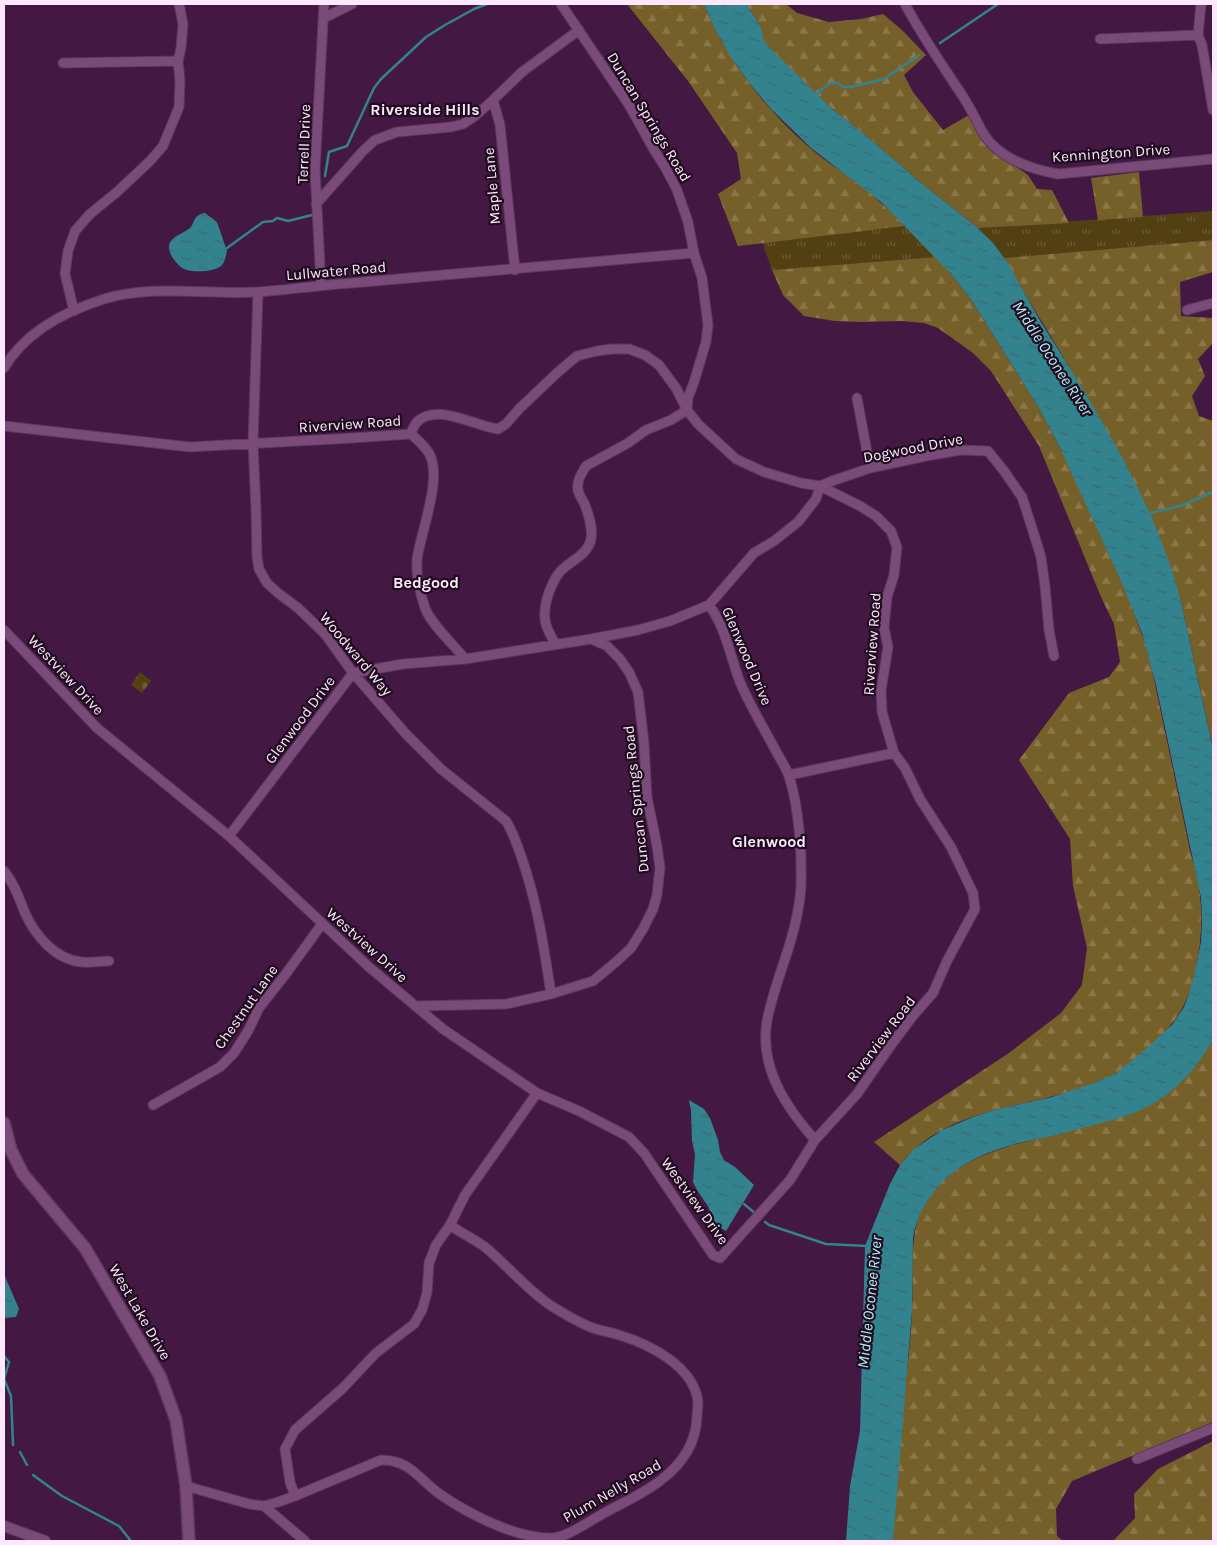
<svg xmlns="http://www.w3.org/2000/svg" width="1217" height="1545" font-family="Karla,sans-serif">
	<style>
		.grass { fill: url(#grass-tufts) }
		.forest { fill: url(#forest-firs) }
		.cemetery { fill: url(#cemetery-stones) }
		.water { fill: url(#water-ripples) }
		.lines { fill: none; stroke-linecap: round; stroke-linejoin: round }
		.stream { stroke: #33838e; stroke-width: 2.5 }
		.minor-casing { stroke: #5b385c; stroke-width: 11 }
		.tertiary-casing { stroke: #5b385c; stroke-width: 12 }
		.secondary-casing { stroke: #5b385c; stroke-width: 14 }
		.minor { stroke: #7a4b79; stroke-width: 9 }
		.tertiary { stroke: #7a4b79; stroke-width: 10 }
		.secondary { stroke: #7a4b79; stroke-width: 11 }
		.labels { text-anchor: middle; stroke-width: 4.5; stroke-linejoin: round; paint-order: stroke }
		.street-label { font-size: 15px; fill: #fee8fd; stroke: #1f0c1f }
		.neighbourhood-label { font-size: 16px; font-weight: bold; fill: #fee8fd; stroke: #1f0c1f }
		.water-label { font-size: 16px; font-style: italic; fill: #b0eff8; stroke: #1f0c1f }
	</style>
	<defs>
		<pattern id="grass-tufts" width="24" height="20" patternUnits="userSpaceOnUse" patternTransform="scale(1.25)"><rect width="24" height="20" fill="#524012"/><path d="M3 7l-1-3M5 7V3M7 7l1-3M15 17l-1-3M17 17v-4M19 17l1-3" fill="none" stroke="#6c5c35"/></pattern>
		<pattern id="forest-firs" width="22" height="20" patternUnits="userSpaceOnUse" patternTransform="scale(1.25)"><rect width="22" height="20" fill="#766029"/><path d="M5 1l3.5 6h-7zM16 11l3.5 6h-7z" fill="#8b7749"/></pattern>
		<pattern id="cemetery-stones" width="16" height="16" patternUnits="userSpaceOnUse" patternTransform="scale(1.25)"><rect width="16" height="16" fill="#524012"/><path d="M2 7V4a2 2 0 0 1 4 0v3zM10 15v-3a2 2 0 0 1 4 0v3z" fill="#6c5c35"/></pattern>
		<pattern id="water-ripples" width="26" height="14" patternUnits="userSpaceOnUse" patternTransform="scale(1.25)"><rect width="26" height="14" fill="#33838e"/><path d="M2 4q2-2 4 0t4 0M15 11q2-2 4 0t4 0" fill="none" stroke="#3e6870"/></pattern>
	</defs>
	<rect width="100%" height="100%" fill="#431843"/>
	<path class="grass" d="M1213,211V240L1004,258L994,244L978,228Z
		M905,226L936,257L772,270L762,242Z"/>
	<path class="forest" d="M627,4H704C727,60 764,108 810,148C825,161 841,171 857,182C874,196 889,210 905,226L738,246L718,194L741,179L737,153L688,81Z
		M746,4H786L797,13L829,22L861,19L883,14L902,30L926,55L904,75L913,92L943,130L969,115L978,134L1003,158L1028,175L1037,189L1052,190L1069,223L978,228L926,187L858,129L833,110L763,42L761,27Z
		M1139,172L1143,217L1098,220L1091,178Z
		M1213,240V272L1180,282L1181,316L1213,318V343L1198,359L1205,376L1192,396L1199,416L1213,421V748L1180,597C1151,497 1094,409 1041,320C1028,300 1017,278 1004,258Z
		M936,257L951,274L972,301L1039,408L1065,458L1126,591L1145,643L1151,665L1191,855C1204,894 1204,931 1195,971C1187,1007 1176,1023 1149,1047C1138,1056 1126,1068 1113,1075C1045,1111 951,1099 900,1165L874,1142L1009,1053L1061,1013L1082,985L1087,948L1073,886L1070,839L1019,760L1069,693L1109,677L1120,662L1114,624L1101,597L1039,446L991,371L973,353L938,328L924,323L902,321L861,322L835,321L804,316L783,295L772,270Z
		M1213,1039V1422L1072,1481L1056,1509L1057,1536L1063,1541H893C896,1493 900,1446 904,1398C907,1369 911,1340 912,1311C914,1280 908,1234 923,1207C949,1162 990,1151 1036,1139Z
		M1213,1441V1541H1113L1135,1518L1134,1494L1158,1469Z"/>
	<path class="cemetery" d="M140,672L151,681L142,693L131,685Z"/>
	<path class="water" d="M704,4H746L761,27L764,42L833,110L858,129L926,187L978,228L994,244L1007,262C1019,282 1029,302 1041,322C1095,408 1153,498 1180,597L1213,749V1039C1196,1070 1173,1095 1141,1110C1133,1114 1124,1116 1116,1119C1100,1123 1084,1128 1068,1132C1018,1144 967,1149 933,1193C922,1207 916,1221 913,1238L912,1311L893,1541H846L850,1486L860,1431L865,1246L890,1184L900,1165L914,1149L942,1130L973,1117L994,1110L1052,1097L1094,1083L1115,1074L1147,1048L1172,1025L1184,1007L1188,996L1194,975L1201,942L1202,920L1201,898L1156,685L1142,633L1121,581L1060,448L1039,408L972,301L951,274L881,202L811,148L771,109L750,84L730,56L714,27Z
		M205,213L217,222L227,251C226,255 225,262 222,265C216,272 192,273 184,269C176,265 163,248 172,240C176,235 186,232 191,227C195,220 195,214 205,213Z
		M689,1100L704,1109L710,1118L718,1140L720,1152L724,1160L735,1167L754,1185L726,1231L721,1228L711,1218L709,1208L697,1190L693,1182L695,1154L692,1141L691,1111Z
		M4,1274L19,1309L16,1317L4,1318Z"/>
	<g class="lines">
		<path class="stream" d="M940,43L998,4
			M815,96L822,89L831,83H837L844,87H851L884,79L919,55
			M325,176L329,152L347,146L374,88L381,79L426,37L445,25L474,9L487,4
			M227,248L263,222L273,221L277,218L288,221L312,215
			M1146,514L1180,506L1213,492
			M744,1204L756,1214
			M765,1222L769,1225L826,1244L867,1246
			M4,1356L9,1362L4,1379L11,1396L13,1445
			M20,1452L27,1465
			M33,1475L62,1496L119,1526L131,1541"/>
		<defs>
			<path id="minor" d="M905,4C922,36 942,65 962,95C970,107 976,120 983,133C999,159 1030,169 1058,174L1213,159
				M1201,4L1198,35L1202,45L1213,110
				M324,18L352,4
				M1100,39L1198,35
				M63,63L178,61
				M493,100L500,125L515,270
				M316,204L363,151L375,140L397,132L451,127L463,124L475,116L493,100L522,72L579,30
				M321,285L315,170L324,4
				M258,292L253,443L256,509L257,557L259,569L267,583L278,593L298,608L325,634L353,673L406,734L441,769L506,821C513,832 517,844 521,856C537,901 544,947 551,994
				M1187,310L1213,303
				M74,311L65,274L68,251L75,231L90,214L117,192L150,161L163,146L179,107L180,81L178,61L181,48L183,24L179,4
				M4,368C25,332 66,311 104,299C151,284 209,295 258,292C289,290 320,285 352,283C466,274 580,264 694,253
				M857,398L870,468
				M4,426L190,447L352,438L411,434
				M411,434C417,439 424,446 429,453C443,478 421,531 417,559C416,574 420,593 425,608C431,624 453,644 465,659
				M709,605C726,628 730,656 740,682C750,706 765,730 777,753C781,760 786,768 789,776C799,808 802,852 801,885C800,911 793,935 785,959C778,980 771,1000 767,1021C759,1068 786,1107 815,1140
				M4,630L97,728L229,836L369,967L443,1029L537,1093L579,1111L629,1137L644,1153L713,1255L720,1258L790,1180L815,1140L857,1094L889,1048L912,1017L933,993L947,961L975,909L973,893L951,847L920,799L905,768L894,753L882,712L881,691L888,647L884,627L887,597L894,575L897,547L891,531L876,516L860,506L820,486L801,483L764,472L736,459L698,424L687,410L676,388L659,365L645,355L629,349H612L597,351L577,356L558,372L519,409L506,424L498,429C476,427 436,401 416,423C414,426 412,430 411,434
				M555,644C552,637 545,627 545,619C543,603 553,576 565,567C575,559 588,553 591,539C593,528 589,516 585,505C582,498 576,492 578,484C578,478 583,471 586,466L628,443L646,430L671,420L687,410L688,398L694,382L706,342L708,325L702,278L694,253L688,222L677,190L665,167L653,148L629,105L561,4
				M789,775L894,753
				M229,836L353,673L403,664L465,659L591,639L638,630L670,621L709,605L754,553L774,541L798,522L816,499L820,486L832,481L870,468L926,456L961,450L988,451L1004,471L1022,497L1032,528L1041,557L1045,586L1049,630L1054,656
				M4,871C14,883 19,898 25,913C35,935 55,960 82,962C91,963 100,961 109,961
				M415,1006L506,1004L551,994L593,981L616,962L631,948L643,929L653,909L657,895L660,868L657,846L647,797L644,743L638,692L629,672L620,659L607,646L591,639
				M153,1105L220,1067L234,1053L248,1031L259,1008L285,975L322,924
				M1137,1459L1213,1428
				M186,1486L249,1504L264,1506L278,1502L295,1496L381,1460C411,1460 418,1479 441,1495C469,1514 517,1539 552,1538C568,1537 591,1520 606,1512C624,1502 645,1493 661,1480C682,1464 696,1444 697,1417C697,1412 698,1407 698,1402C694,1366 649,1344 619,1335C610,1332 601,1331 593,1328C579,1323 566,1315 553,1307C528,1291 508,1266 485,1247C474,1239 461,1233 450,1225
				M295,1496L290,1482L285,1449L295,1430L343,1388L376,1353L414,1324L422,1310L427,1293L429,1263L436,1245L450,1225L465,1195L537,1093
				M264,1506L305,1541"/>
			<path id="tertiary" d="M4,1526L45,1541"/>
			<path id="secondary" d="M4,1123L11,1150L23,1174L85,1248L160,1376L176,1420L186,1486L189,1541"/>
		</defs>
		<use href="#minor" class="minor-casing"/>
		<use href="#tertiary" class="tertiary-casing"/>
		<use href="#secondary" class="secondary-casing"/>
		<use href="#minor" class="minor"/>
		<use href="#tertiary" class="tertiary"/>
		<use href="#secondary" class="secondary"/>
	</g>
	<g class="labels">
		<g class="street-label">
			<text transform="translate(649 117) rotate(59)" y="5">Duncan Springs Road</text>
			<text transform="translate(304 144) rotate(-88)" y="5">Terrell Drive</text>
			<text transform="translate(1111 153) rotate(-4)" y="5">Kennington Drive</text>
			<text transform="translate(492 186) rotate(-95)" y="5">Maple Lane</text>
			<text transform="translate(336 271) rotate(-5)" y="5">Lullwater Road</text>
			<text transform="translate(350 424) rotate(-4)" y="5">Riverview Road</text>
			<text transform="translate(913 448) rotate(-11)" y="5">Dogwood Drive</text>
			<text transform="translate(872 644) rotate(-86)" y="5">Riverview Road</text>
			<text transform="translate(356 654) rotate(50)" y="5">Woodward Way</text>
			<text transform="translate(747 656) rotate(67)" y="5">Glenwood Drive</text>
			<text transform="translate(66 675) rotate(47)" y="5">Westview Drive</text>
			<text transform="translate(300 720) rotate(-53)" y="5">Glenwood Drive</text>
			<text transform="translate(636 799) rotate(-96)" y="5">Duncan Springs Road</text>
			<text transform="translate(367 945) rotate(42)" y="5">Westview Drive</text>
			<text transform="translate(246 1007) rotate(-55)" y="5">Chestnut Lane</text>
			<text transform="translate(881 1039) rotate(-53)" y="5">Riverview Road</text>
			<text transform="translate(695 1201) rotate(54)" y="5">Westview Drive</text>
			<text transform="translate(140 1312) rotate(60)" y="5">West Lake Drive</text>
			<text transform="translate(612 1491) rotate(-30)" y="5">Plum Nelly Road</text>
		</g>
		<g class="neighbourhood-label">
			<text x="425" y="115">Riverside Hills</text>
			<text x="426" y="588">Bedgood</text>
			<text x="769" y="847">Glenwood</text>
		</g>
		<g class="water-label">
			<text transform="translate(1053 358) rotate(57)" y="6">Middle Oconee River</text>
			<text transform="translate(869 1302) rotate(-84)" y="6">Middle Oconee River</text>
		</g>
	</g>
	<rect width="1217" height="1545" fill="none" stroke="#fee8fd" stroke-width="10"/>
</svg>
